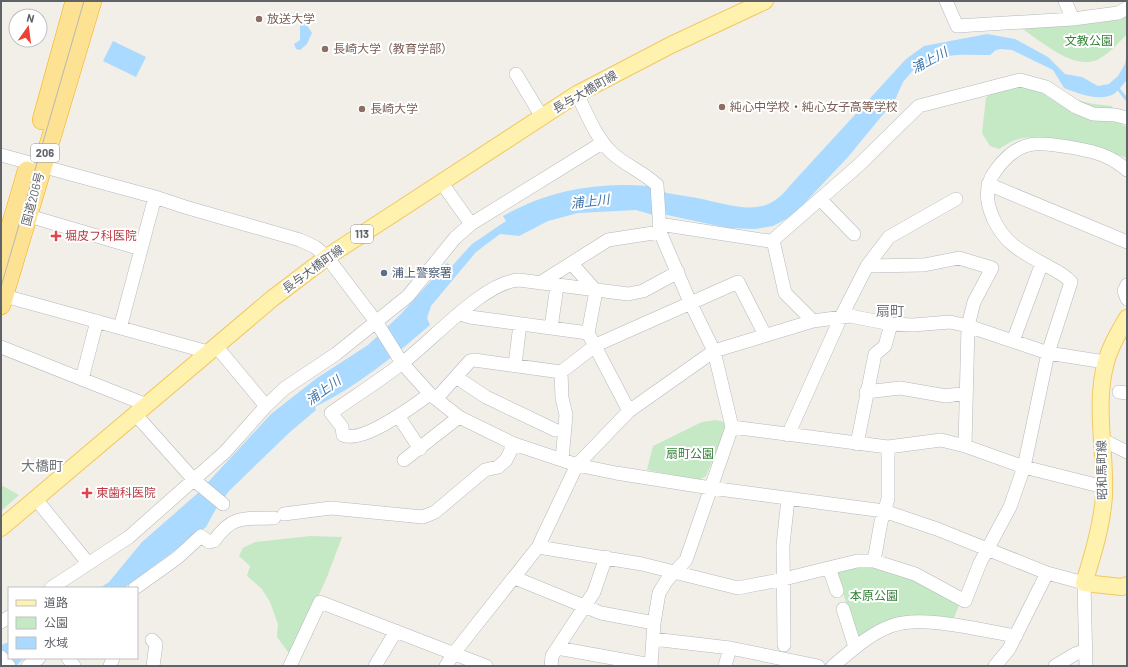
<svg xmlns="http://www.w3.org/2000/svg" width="1128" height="667" font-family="Barlow,'Noto Sans JP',sans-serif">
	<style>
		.green { fill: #c5e8c5 }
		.water { fill: #aadaff }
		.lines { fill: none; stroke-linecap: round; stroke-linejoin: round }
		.stream { stroke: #aadaff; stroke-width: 3 }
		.minor-casing { stroke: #b5b8bc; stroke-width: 14 }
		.major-casing { stroke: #f2c960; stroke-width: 18 }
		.highway-casing { stroke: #f9ab00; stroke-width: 20 }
		.minor { stroke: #fff; stroke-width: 13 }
		.major { stroke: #fff2af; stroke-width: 16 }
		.highway { stroke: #fde293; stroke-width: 19 }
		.tram { stroke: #b6b7b8; stroke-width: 1 }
		.education-dot { fill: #8d6e63; stroke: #fff; stroke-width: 1.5 }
		.health-dot { fill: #e0444e; stroke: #fff; stroke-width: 1.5 }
		.service-dot { fill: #5c6f8a; stroke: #fff; stroke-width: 1.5 }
		.labels { text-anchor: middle; stroke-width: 4; stroke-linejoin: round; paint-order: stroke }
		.shield { fill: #fff; stroke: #8f9295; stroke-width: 1 }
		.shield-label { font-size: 11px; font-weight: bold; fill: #5f6368 }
		.education-label { font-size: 12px; fill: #785e54; stroke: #fff; text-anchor: start }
		.park-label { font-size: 12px; fill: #348238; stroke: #fff }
		.street-label { font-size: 12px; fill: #5f6368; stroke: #fff }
		.health-label { font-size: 12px; fill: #be3a42; stroke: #fff; text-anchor: start }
		.service-label { font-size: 12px; fill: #4e5e75; stroke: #fff; text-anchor: start }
		.water-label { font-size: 13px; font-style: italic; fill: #4174aa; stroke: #fff }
		.quarter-label { font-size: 14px; fill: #70757a; stroke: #fff }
	</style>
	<rect width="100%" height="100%" fill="#f1efe8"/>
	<path class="green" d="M1127,12V34C1119,42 1110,53 1099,59C1075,72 1041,41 1021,28Z
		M1002,81L1093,104L1112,106L1122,125L1127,126V158C1103,149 1039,131 1015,140C1010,142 1004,146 999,149L990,146L982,133L986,98Z
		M716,420L724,422L725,431L706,476L699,480L647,470L653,446L702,422Z
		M1,485L19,495L1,511Z
		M311,536L342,537L327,577L291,656L277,637L278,624L270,602L262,589L247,576L250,566L239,556L243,548L255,542Z
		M861,565C899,571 926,585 960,603L953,620L911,616L858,639L836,571Z"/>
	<path class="water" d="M300,22H305L312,33L307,44L300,50L296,49L294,44L300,40Z
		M987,34L1015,39L1048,57L1065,74L1082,77L1098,86L1109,84L1118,76L1125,64L1127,55V80C1123,84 1118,91 1114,94C1098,102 1078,93 1064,88L1053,70L1012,50L1001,49L996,50L990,55C964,55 940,51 919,70L915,68L903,82L895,100L848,157L798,210L786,219L773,226L755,229L728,228L667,215H653L636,210L578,213L548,221L519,236L500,234L476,252L431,306L427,318L430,325C393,357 359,385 315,407L316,410L290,432L229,491L217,507L206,527L124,588H100L109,582L142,542L198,493L271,414L317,378L368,345L400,315L447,263L452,266L472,244L506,221L503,216C547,191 596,182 647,186C653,187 660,191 667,193C676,195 687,196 697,198C718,202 745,212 766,205C778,201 788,188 796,179L906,59L924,46Z
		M113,41L146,57L136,77L103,61Z
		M9,642V658H24L16,666H1V645Z"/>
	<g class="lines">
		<path class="stream" d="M1116,86L1127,100"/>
		<defs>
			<path id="minor" d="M946,1L957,26L1073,19L1118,13L1127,8
				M1065,1L1073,19
				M516,74L542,117
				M577,94C587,114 596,138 612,153C625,165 643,172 657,185L660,232L690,302L714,351L732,427L686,560L667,580L659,593L654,623L651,666
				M1,155L155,197L185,207L300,240L315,247L327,257L377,323L402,363L430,394L459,417L514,444L577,465L616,473L711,488L884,511L937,529L1047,573L1084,583L1086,666
				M441,182L471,224
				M988,184L1127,242
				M820,199L854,234
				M29,216L141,249
				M659,224L769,241L773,240L859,165L919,106L1020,80L1046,87L1076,107L1093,114L1115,115L1127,118
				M773,240L785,293L813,321
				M572,264L596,291
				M867,266L924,265L959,258L992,268L974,302L968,326L965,446
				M540,283L608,240L660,232
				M1127,285L1124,291L1127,299
				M596,291L588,333L629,411
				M1,295L208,352
				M460,314L470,317L588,333
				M120,328L155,197
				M551,328L557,286
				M1013,341L1042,263
				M216,346L266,406
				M1,347L147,405
				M515,365L520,324
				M561,372L562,398L566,415L562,460
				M456,377L486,397L555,430
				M82,379L97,321
				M866,392L900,388L946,396L966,393
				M1119,392L1127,393
				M430,394C413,406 363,444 343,435L342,427L331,413C355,396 379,381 401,364C431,342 483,282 519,280L628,294L643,291L678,272
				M436,399L470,361L474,360L561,372L596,345L738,282L765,335
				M136,415L194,480L223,504
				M399,417L420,449
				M732,427L888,447L941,440L965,446L1024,467L1104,487
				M788,435L841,317L867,266L889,237L956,199
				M1101,439L1127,452
				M857,444L875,354L885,346L891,324
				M404,460L459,417
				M35,498L88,563
				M284,514L331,508L423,517L435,512L485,470L498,467L506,460L514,444
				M538,547L642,564L738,588L784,579L857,561H874L915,574L965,601L980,563L1010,507L1024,467L1048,353L1071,282C1065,275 1057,271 1049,267C1024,253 1005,245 993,218C986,201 984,186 996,170C1004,159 1015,148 1029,145C1043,141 1093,150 1107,157C1114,160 1121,165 1127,170
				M874,561L881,522L888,499V447
				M829,568L837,591
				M515,578L601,613L654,623
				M51,588L129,537L225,452L266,406L285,388L336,354L408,296L455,238L471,224L602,143
				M135,588L177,558L201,536L209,542L214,541C233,514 245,519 274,518
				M843,609L855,647
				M1,622L9,617
				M653,639L730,648L818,666
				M152,640L156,644L153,666
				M784,645L783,545L788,499
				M557,648L651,665
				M1,657L9,666
				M68,658L74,666
				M28,666L39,658
				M110,666L113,658
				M290,666L320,602L486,666
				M375,666L396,631
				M446,666L454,653L538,547L577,465L629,411L714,351L813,321L850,316L891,324L913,325L950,322L968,326L1048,353L1105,362
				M551,666L552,656L594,592L606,557
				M725,666L730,648
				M833,666C851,651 869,634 891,626C922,614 983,631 1016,636
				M995,666L1009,649L1047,573
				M1055,666L1075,654L1086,650"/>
			<path id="major" d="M1127,318C1119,332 1110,346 1106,362C1094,405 1106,452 1104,496C1102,525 1093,555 1084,583L1122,587L1127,585
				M1,528L273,298L327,257L577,94L671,45L765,1"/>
			<path id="highway" d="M42,120L75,1
				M1,260L27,171
				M1,305L92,1"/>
		</defs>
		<use href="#minor" class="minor-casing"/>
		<use href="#major" class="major-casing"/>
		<use href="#highway" class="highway-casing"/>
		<use href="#minor" class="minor"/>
		<use href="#major" class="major"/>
		<use href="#highway" class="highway"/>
		<path class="tram" d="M1,287L84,1"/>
	</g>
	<g class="education-dot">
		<circle cx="259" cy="19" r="4"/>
		<circle cx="325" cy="49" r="4"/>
		<circle cx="722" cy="107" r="4"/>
		<circle cx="362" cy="109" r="4"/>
	</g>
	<g class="health-dot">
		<path d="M54 230h4v4h4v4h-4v4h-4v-4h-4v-4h4z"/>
		<path d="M85 487h4v4h4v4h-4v4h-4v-4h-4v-4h4z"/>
	</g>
	<circle class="service-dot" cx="384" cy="273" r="4"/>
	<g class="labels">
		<g class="shield">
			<rect x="31" y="144" width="28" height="18" rx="3"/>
			<rect x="351" y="225" width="22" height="18" rx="3"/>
		</g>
		<g class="shield-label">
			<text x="45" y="157">206</text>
			<text x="362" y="238">113</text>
		</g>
		<g class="education-label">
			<text x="267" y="23">放送大学</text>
			<text x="333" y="53">長崎大学（教育学部）</text>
			<text x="730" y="111">純心中学校・純心女子高等学校</text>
			<text x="370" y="113">長崎大学</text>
		</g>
		<g class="park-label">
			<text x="1089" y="45">文教公園</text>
			<text x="690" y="458">扇町公園</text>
			<text x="874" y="600">本原公園</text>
		</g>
		<g class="street-label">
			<text transform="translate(585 92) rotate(-30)" y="4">長与大橋町線</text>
			<text transform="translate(33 199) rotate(-75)" y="4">国道206号</text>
			<text transform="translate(313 269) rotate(-36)" y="4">長与大橋町線</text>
			<text transform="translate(1102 470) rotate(-91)" y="4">昭和馬町線</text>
		</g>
		<g class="health-label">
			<text x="65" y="240">堀皮フ科医院</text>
			<text x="96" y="497">東歯科医院</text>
		</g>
		<g class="service-label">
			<text x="392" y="277">浦上警察署</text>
		</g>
		<g class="water-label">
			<text transform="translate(929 60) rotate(-28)" y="5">浦上川</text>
			<text transform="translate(590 201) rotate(-7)" y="5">浦上川</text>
			<text transform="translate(323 390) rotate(-36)" y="5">浦上川</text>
		</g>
		<g class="quarter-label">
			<text x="890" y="316">扇町</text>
			<text x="42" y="471">大橋町</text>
		</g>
	</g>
	<rect width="1128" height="667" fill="none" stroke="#5f6368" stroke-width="4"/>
	<rect x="8" y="587" width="130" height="72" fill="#ffffff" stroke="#bfc1c3"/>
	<rect x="16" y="600" width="20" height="6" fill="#fff2af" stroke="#bfc1c3"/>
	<text x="44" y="607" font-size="12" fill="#5f6368">道路</text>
	<rect x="16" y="617" width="20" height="12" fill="#c5e8c5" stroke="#bfc1c3"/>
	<text x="44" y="627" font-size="12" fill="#5f6368">公園</text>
	<rect x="16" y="637" width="20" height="12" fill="#aadaff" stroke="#bfc1c3"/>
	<text x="44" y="647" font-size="12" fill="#5f6368">水域</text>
	<g transform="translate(28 28) rotate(14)"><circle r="19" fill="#ffffff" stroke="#bfc1c3"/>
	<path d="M0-3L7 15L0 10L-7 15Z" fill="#ea4335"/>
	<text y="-6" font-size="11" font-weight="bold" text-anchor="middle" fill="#5f6368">N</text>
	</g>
</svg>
